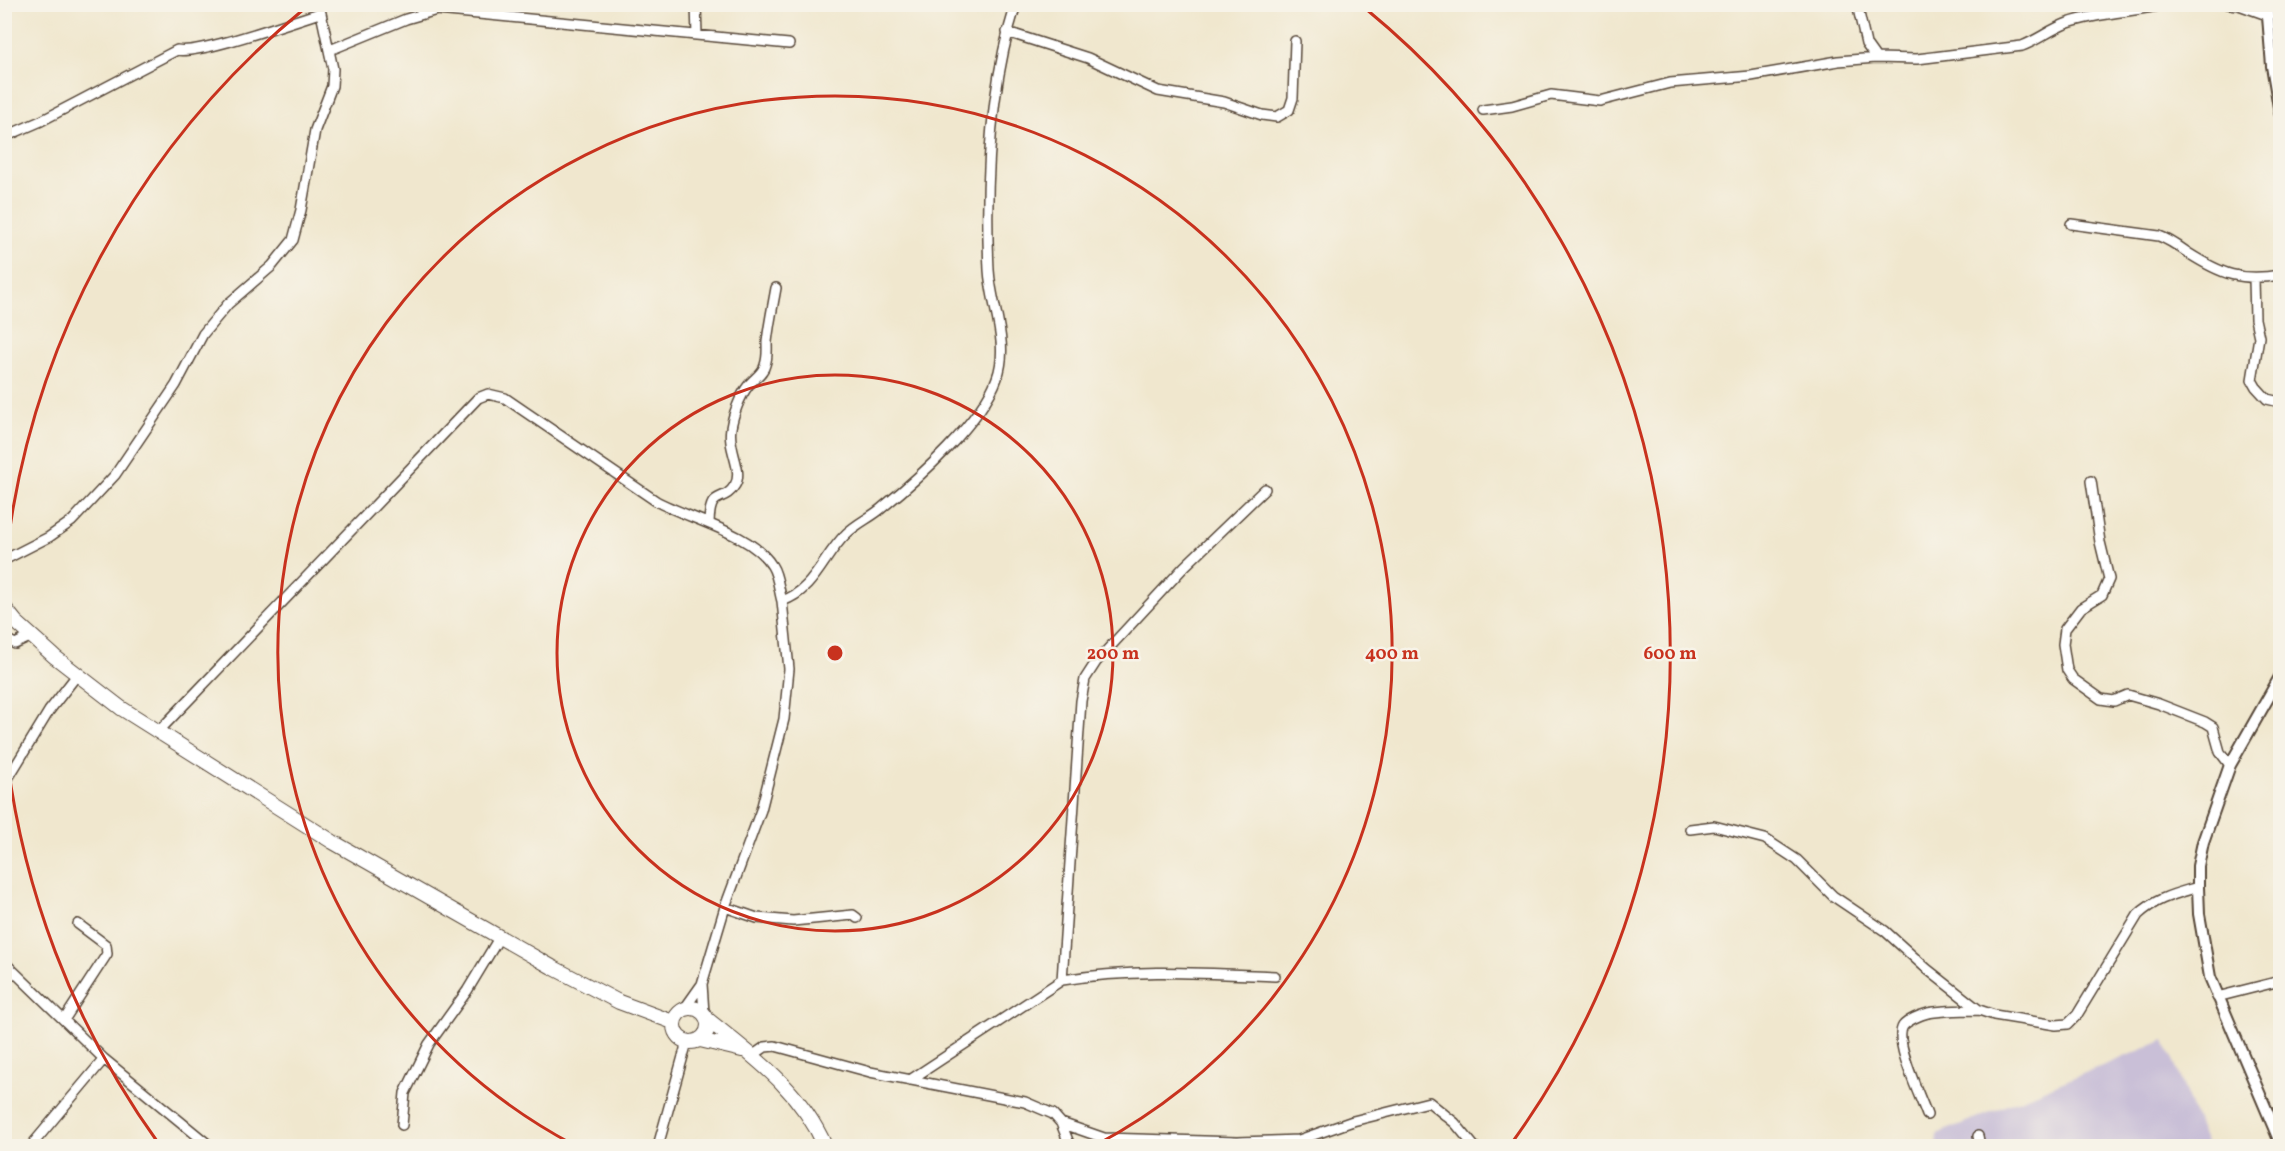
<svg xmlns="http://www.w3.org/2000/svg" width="2285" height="1151" font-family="Vollkorn,serif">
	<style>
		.industrial { fill: #c9bfd7 }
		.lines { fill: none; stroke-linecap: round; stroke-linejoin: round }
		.minor-casing { stroke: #564638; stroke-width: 12 }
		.tertiary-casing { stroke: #564638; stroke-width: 14 }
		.primary-casing { stroke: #564638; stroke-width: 16 }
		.minor { stroke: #fff; stroke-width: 9 }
		.tertiary { stroke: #fff; stroke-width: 10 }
		.primary { stroke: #fff; stroke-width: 14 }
		.ring { fill: none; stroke: #c8321e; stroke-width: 3 }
		.centre { fill: #c8321e; stroke: #f7f3e8; stroke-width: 3 }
		.ring-label { font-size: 18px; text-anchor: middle; font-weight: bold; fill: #c8321e; stroke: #f7f3e8; stroke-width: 5; stroke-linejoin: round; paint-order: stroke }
	</style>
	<rect width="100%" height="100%" fill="#f7f3e8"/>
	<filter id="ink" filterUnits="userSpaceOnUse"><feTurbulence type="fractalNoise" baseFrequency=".0167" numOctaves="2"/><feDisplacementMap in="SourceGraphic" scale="12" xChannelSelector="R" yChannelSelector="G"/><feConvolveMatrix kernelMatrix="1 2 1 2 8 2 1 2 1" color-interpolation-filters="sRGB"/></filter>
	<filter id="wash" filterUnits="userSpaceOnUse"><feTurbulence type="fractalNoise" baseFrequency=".008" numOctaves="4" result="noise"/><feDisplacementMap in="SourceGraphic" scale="24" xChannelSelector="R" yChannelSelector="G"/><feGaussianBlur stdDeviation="1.35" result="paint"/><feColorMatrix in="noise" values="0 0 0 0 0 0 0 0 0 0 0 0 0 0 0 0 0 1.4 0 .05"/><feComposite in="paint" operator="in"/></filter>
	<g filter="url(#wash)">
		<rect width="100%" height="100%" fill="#f0e7ce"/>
		<path class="industrial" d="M2165,1040L2207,1146H1936L1937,1134Z"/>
	</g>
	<g filter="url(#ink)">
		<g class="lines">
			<defs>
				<path id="minor" d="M696,4L697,35
					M1857,4L1866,44L1876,58
					M2228,4L2239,5L2267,15
					M1007,32L1088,58L1158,91L1224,102L1262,115L1277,117L1289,110L1293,98L1295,41
					M330,50L406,19L437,10L789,44
					M1483,110L1512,106L1551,95L1600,101L1670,83L1751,76L1838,61L1876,58L1917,59L2022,46C2038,40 2051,29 2068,23C2100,12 2135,12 2168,4
					M4,137L41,121L177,50C199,55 293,21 320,13
					M2071,224L2159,236C2170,240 2178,246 2188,253C2221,274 2241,282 2280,275
					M2254,279L2255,319L2259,337L2252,380L2256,387L2267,399L2280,402
					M2091,481L2100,542L2109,579L2102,595L2081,608L2065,629L2063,644L2067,670L2073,679L2101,699L2114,701L2128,695L2159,704L2205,722L2213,727L2220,752L2230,765
					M709,523C710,487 723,505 735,485C744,470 727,449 731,428C733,415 740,396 748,386C754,378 763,374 765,365C768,357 767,349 767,342C769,324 773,305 776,288
					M4,560L49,537L72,521L115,475L176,385L203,334L228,304L272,266L293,240L301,210L315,130L332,86L333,69L319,4
					M4,638L15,644L32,636
					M158,732L478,398L488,394L505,398L656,501C689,519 752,533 772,566C778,575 779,591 782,601
					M4,785L49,711L77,675
					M1690,829L1714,826L1765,839L1797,860L1833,896L1885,931L1927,969L1979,1010L1994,1015L2056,1025L2068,1024L2077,1015L2138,915C2156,898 2175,894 2198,887
					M725,907L757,918L793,921L853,915L857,918
					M4,962L104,1059L31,1146
					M1062,980L1081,701L1085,679L1096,662L1184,567L1265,489
					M702,984L725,907L761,810L784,719L789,669L782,601C815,590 823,556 846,534C857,523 872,517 883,507C919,478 982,421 997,378C1010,343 991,306 989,270C985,182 989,89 1016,4
					M2217,997L2280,981
					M685,1008L702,984L704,1013
					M64,1020L107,954L106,945L78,924
					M752,1056L765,1047L775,1046L870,1072L1025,1102L1053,1114L1061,1123L1070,1146
					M104,1059L210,1146
					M910,1080L1062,980C1133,968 1204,973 1275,976
					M1927,1115C1921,1098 1893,1041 1903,1026C1908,1020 1920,1015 1928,1013C1944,1010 1962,1010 1979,1010
					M1061,1123L1104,1138L1237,1142L1299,1140L1353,1121L1429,1102L1455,1123L1474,1146
					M402,1125L405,1093L429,1044L467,991L499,938
					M1978,1136L1980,1146
					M658,1146L687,1042
					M1580,1146H1587"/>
				<path id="tertiary" d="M2267,4L2272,66L2280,113
					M2280,677L2230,765L2203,842L2198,866V887L2199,914L2210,977L2280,1142"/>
				<path id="primary" d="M4,607L16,622L55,657L121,708L333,842L552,967L619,1002L673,1022
					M674 1025a17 17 0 1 1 34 0a17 17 0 1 1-34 0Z
					M707,1019C754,1057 800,1089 825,1146
					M700,1040L742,1050"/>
			</defs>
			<use href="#minor" class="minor-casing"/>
			<use href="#tertiary" class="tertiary-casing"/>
			<use href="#primary" class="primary-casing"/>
			<use href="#minor" class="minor"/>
			<use href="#tertiary" class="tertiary"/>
			<use href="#primary" class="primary"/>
		</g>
	</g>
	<g class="ring">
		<circle cx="835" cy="653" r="278"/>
		<path d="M574 1145A557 557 0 1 1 1096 1145"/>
		<path d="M159 1144A835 835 0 0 1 5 740M5 566A835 835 0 0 1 304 9M1366 9A835 835 0 0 1 1511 1144"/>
	</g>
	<circle cx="835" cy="653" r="9" class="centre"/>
	<g class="ring-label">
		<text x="1113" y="659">200 m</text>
		<text x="1392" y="659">400 m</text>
		<text x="1670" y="659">600 m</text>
	</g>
	<rect width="2285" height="1151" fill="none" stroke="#f7f3e8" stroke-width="24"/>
</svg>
